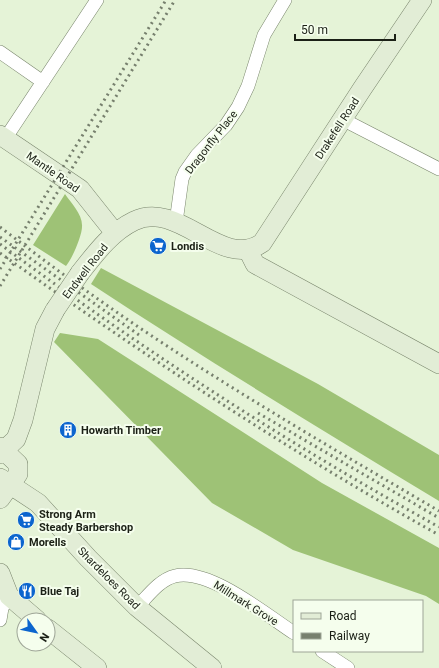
<svg xmlns="http://www.w3.org/2000/svg" width="439" height="668" font-family="Roboto,sans-serif">
	<style>
		.forest { fill: #9ec276 }
		.lines { fill: none; stroke-linecap: round; stroke-linejoin: round }
		.street-casing { stroke: #79856c; stroke-width: 14 }
		.secondary-casing { stroke: #79856c; stroke-width: 20 }
		.street { stroke: #fff; stroke-width: 13 }
		.secondary { stroke: #e2edd6; stroke-width: 19 }
		.rail { stroke: #77806e; stroke-width: 3; stroke-dasharray: 2 4; stroke-linecap: butt }
		.secondary-bridge-casing { stroke: #79856c; stroke-width: 20; stroke-linecap: butt }
		.secondary-bridge { stroke: #e2edd6; stroke-width: 19 }
		.labels { text-anchor: middle; stroke-width: 4; stroke-linejoin: round; paint-order: stroke }
		.street-label { font-size: 11px; fill: #1b2016; stroke: #f5feed }
		.poi-label { font-size: 11px; font-weight: bold; fill: #1b2016; stroke: #f5feed; text-anchor: start }
	</style>
	<rect width="100%" height="100%" fill="#e5f3d7"/>
	<path class="forest" d="M65,194C71,203 82,214 82,225C83,234 72,259 66,266L33,245Z
		M101,268L318,384L439,455V501C322,430 205,359 91,284Z
		M60,333L98,339L322,483L439,548V604L426,596L293,550L212,503L54,342Z"/>
	<g class="lines">
		<defs>
			<path id="street" d="M0,52L43,82
				M342,119L439,169
				M5,139L97,0
				M176,222L182,179L185,172L197,155L226,125L238,107L248,86L264,35L285,0
				M137,607C148,596 159,580 175,576C209,568 265,614 294,633
				M0,620L2,608L9,596
				M322,651L348,668"/>
			<path id="secondary" d="M0,135L80,189L115,233
				M248,250L255,264L439,364
				M80,273C95,254 111,232 134,221C179,199 221,271 262,243L362,89L422,0
				M0,447L18,464V474L0,499
				M0,454L16,439L23,420L45,329L55,310
				M0,478L38,503L88,558L137,607L212,668
				M0,573L9,596L37,620
				M48,629L97,668"/>
		</defs>
		<use href="#street" class="street-casing"/>
		<use href="#secondary" class="secondary-casing"/>
		<use href="#street" class="street"/>
		<use href="#secondary" class="secondary"/>
		<path class="rail" d="M0,227C29,249 58,271 88,292C200,372 320,441 439,511
			M0,237L139,335
			M0,244C140,348 287,443 439,527
			M0,253C142,354 287,450 439,535
			M0,269L166,0
			M0,286L175,0
			M258,413L439,518"/>
		<defs>
			<path id="secondary-bridge" d="M55,310L80,273"/>
		</defs>
		<use href="#secondary-bridge" class="secondary-bridge-casing"/>
		<use href="#secondary-bridge" class="secondary-bridge"/>
	</g>
	<defs>
		<symbol id="supermarket-disc" viewBox="-11 -11 22 22"><circle r="9.5" fill="#0c65ce" stroke="#f5feed"/><path d="M-6-5.5h2.5l.6 2H6L4.5 2H-2.5L-4.4-4H-6ZM-1.5 3.2a1.3 1.3 0 1 0 .1 0ZM3 3.2a1.3 1.3 0 1 0 .1 0Z" fill="#fff"/></symbol>
		<symbol id="building-disc" viewBox="-11 -11 22 22"><circle r="9.5" fill="#0c65ce" stroke="#f5feed"/><path d="M-4-6H4V6H1V3H-1V6H-4ZM-2.5-4.3h1.7v1.8h-1.7ZM.8-4.3h1.7v1.8H.8ZM-2.5-1h1.7V.8h-1.7ZM.8-1h1.7V.8H.8Z" fill="#fff"/></symbol>
		<symbol id="shop-disc" viewBox="-11 -11 22 22"><circle r="9.5" fill="#0c65ce" stroke="#f5feed"/><path d="M-5-2.5h2.3a2.7 3.5 0 0 1 5.4 0H5L5.5 6h-11ZM-1.5-2.5h3a1.5 2.3 0 0 0-3 0Z" fill="#fff"/></symbol>
		<symbol id="restaurant-disc" viewBox="-11 -11 22 22"><circle r="9.5" fill="#0c65ce" stroke="#f5feed"/><path d="M-5-6h1v4h1v-4h1v4h1v-4h1v5L-1.5 .5V6h-2V.5L-5-1ZM5-6V6H3V1.5H1.5Q1.5-4 5-6Z" fill="#fff"/></symbol>
	</defs>
	<g fill-rule="evenodd">
		<use href="#supermarket-disc" x="148" y="236" width="20" height="20"/>
		<use href="#building-disc" x="58" y="420" width="20" height="20"/>
		<use href="#supermarket-disc" x="16" y="510" width="20" height="20"/>
		<use href="#shop-disc" x="6" y="532" width="20" height="20"/>
		<use href="#restaurant-disc" x="17" y="581" width="20" height="20"/>
	</g>
	<g class="labels">
		<g class="street-label">
			<text transform="translate(337 128) rotate(-57)" y="4">Drakefell Road</text>
			<text transform="translate(211 142) rotate(-52)" y="4">Dragonfly Place</text>
			<text transform="translate(53 172) rotate(35)" y="4">Mantle Road</text>
			<text transform="translate(85 271) rotate(-52)" y="4">Endwell Road</text>
			<text transform="translate(109 578) rotate(45)" y="4">Shardeloes Road</text>
			<text transform="translate(246 603) rotate(32)" y="4">Millmark Grove</text>
		</g>
		<g class="poi-label">
			<text x="171" y="250">Londis</text>
			<text x="81" y="434">Howarth Timber</text>
			<text x="39" y="518">Strong Arm<tspan x="39" dy="13">Steady Barbershop</tspan></text>
			<text x="29" y="546">Morells</text>
			<text x="40" y="595">Blue Taj</text>
		</g>
	</g>
	<rect x="293" y="600" width="130" height="52" fill="#f5feed" stroke="#9ea597"/>
	<rect x="301" y="613" width="20" height="6" fill="#e2edd6" stroke="#9ea597"/>
	<text x="329" y="620" font-size="12" fill="#1b2016">Road</text>
	<rect x="301" y="633" width="20" height="6" fill="#77806e" stroke="#9ea597"/>
	<text x="329" y="640" font-size="12" fill="#1b2016">Railway</text>
	<g transform="translate(36 632) rotate(123)"><circle r="19" fill="#f5feed" stroke="#9ea597"/>
	<path d="M0-3L7 15L0 10L-7 15Z" fill="#0c65ce"/>
	<text y="-6" font-size="11" font-weight="bold" text-anchor="middle" fill="#1b2016">N</text>
	</g>
	<path d="M295 34v6h100v-6" fill="none" stroke="#1b2016" stroke-width="2"/>
	<text x="301" y="34" font-size="12" fill="#1b2016" stroke="#f5feed" stroke-width="3" paint-order="stroke">50 m</text>
</svg>
